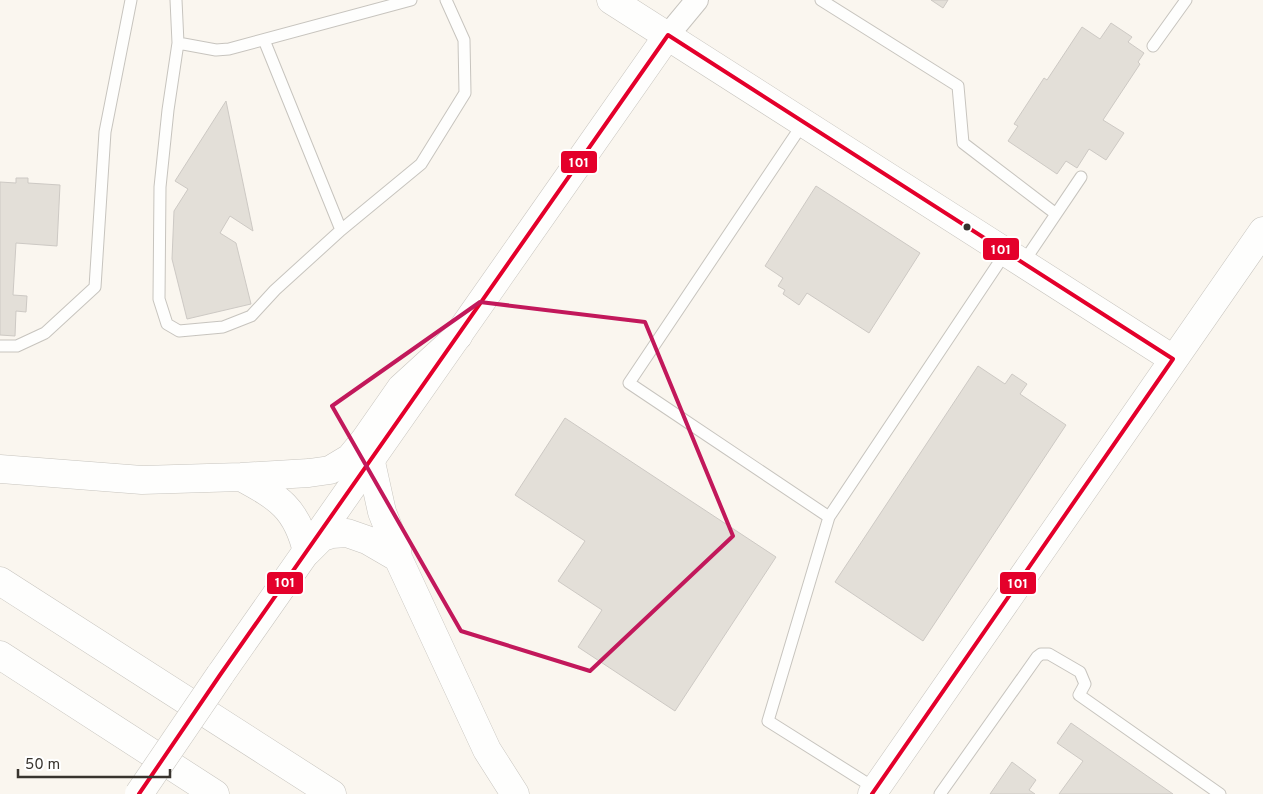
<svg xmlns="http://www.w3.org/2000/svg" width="1263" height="794" font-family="Overpass,sans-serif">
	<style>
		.building { fill: #e3dfd8; stroke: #cdc9c4 }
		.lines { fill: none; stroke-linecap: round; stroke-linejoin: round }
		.lane-casing { stroke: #c7c4be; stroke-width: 13 }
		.street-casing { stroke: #c7c4be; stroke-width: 24 }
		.secondary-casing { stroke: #c7c4be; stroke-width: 29 }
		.highway-casing { stroke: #c7c4be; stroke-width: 29 }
		.lane { stroke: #fefefd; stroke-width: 11 }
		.street { stroke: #fefefd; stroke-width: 22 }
		.secondary { stroke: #fefefd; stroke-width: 28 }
		.highway { stroke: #fefefd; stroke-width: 28 }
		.secondary-bridge-casing { stroke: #c7c4be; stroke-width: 29; stroke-linecap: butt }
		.secondary-bridge { stroke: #fefefd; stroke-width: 28 }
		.bus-1-casing { stroke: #fff; stroke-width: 8 }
		.bus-1 { stroke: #e4002b; stroke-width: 4 }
		.marked { fill: none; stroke: #c2185b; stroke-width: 4; stroke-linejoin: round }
		.bus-dot { fill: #38342e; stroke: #fff; stroke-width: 2 }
		.line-badge { stroke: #fff; stroke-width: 2 }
		.badge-label { font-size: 14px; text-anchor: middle; font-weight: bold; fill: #fff }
	</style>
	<rect width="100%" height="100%" fill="#faf6ef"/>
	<path class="building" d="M931,0H948L943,8Z
		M1111,23L1132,37L1128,42L1144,53L1138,62L1140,64L1103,120L1124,133L1106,160L1089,149L1077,168L1066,161L1057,174L1008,141L1018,126L1014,124L1044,78L1047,80L1082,27L1100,39Z
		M226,101L253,231L230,216L220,233L236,243L251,304L187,319L172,259L174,211L188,189L175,181Z
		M16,178H28V183L60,185L57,246L16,243L13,295L27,296L26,312L16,311L15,336L0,335V182L16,183Z
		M816,186L920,253L869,333L807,293L799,305L783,294L785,290L778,286L783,278L765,266Z
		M978,366L1005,384L1012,374L1027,384L1020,394L1066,425L923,641L835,582Z
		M565,418L776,557L675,711L578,647L602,610L558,581L585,541L515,495Z
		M1071,723L1173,794H1059L1083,761L1057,743Z
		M1012,762L1036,780L1029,790L1035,794H990Z"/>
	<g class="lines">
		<defs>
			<path id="lane" d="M176,0L178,43L168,110L160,187L159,299L167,324L179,331L223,327L251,316L275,290L341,230
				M821,0L958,86L963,143L1056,214
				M264,40L341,230L421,164L465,93L464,40L446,0
				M178,43L216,50L229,49L411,0
				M1153,46L1186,0
				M804,122L629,383L829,517
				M1023,263L1081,177
				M0,346H17L45,333L95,287L105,132L131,0
				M876,789L768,721L829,517L1006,252
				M940,794L1037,657L1041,654H1049L1080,672L1085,684L1079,695L1220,794"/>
			<path id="street" d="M668,35L697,0"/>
			<path id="secondary" d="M611,0L1173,359
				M220,675L668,35
				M872,794L1263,231"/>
			<path id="highway" d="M371,462L382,512L397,550L398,558L487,750L515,794
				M0,469L142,480L241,477L309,473L330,470L350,458L364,441L401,388L458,336
				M241,477C278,497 297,508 307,552
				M307,552L322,537L332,534L347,533L367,540L398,558
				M0,581L332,794
				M0,655L215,794"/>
		</defs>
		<use href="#lane" class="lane-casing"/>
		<use href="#street" class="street-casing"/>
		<use href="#secondary" class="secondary-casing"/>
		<use href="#highway" class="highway-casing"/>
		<use href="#lane" class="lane"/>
		<use href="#street" class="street"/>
		<use href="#secondary" class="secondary"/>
		<use href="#highway" class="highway"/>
		<defs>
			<path id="secondary-bridge" d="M139,794L220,675"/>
		</defs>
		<use href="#secondary-bridge" class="secondary-bridge-casing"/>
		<use href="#secondary-bridge" class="secondary-bridge"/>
		<defs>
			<path id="bus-1" d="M139,794L220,675L668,35L1173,359L872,794"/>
		</defs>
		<use href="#bus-1" class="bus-1-casing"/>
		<use href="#bus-1" class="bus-1"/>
	</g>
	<path class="marked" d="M480,302L645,322L733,536L590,671L461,631L332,406Z"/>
	<circle class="bus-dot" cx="967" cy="227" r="4.5"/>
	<g class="line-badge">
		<rect x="560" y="150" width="38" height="24" rx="5" fill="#e4002b"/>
		<rect x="982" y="237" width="38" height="24" rx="5" fill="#e4002b"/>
		<rect x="266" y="571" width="38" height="24" rx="5" fill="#e4002b"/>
		<rect x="999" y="571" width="38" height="24" rx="5" fill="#e4002b"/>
	</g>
	<g class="badge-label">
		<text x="579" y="167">101</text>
		<text x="1001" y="254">101</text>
		<text x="285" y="587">101</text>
		<text x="1018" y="588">101</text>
	</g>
	<path d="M18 769v8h152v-8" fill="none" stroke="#38342e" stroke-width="2.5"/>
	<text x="25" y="769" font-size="15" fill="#38342e" stroke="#ffffff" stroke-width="4" paint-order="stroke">50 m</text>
</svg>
